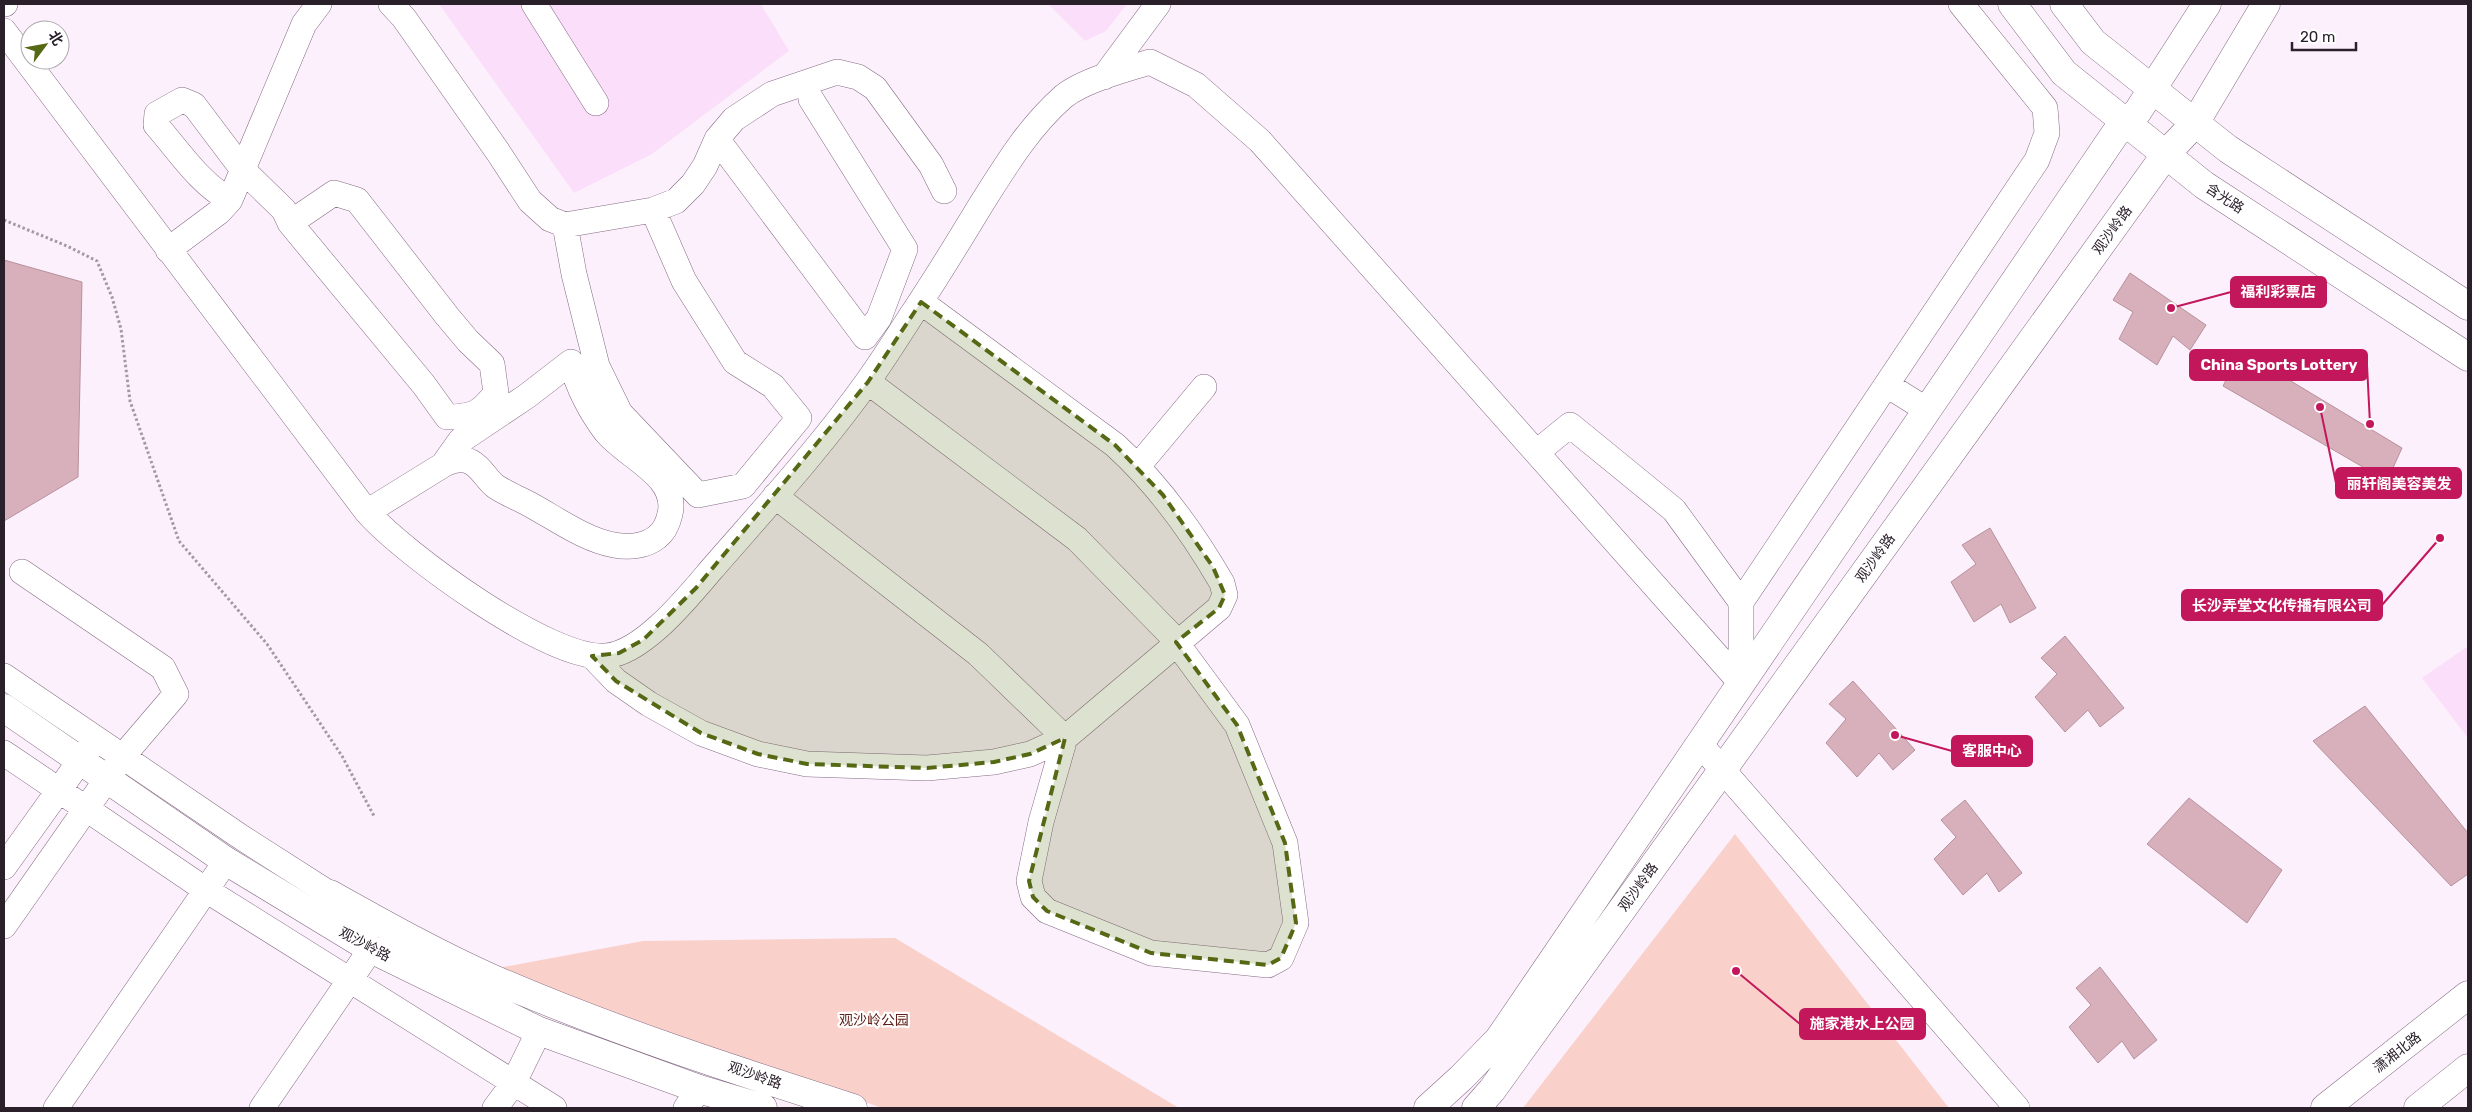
<svg xmlns="http://www.w3.org/2000/svg" width="2472" height="1112" font-family="Rubik,'Noto Sans SC',sans-serif">
	<style>
		.built { fill: #fbdffa }
		.green { fill: #f9d1ca }
		.building { fill: #d7b0bb; stroke: #b7919c }
		.lines { fill: none; stroke-linecap: round; stroke-linejoin: round }
		.minor-casing { stroke: #856b84; stroke-width: 26 }
		.major-casing { stroke: #856b84; stroke-width: 29 }
		.path { stroke: #a398a3; stroke-width: 3; stroke-dasharray: 2.5 2.5; stroke-linecap: butt }
		.minor { stroke: #fff; stroke-width: 25 }
		.major { stroke: #fff; stroke-width: 28 }
		.marked { fill: #556814; fill-opacity: 0.2; stroke: #556814; stroke-width: 4; stroke-dasharray: 10 6; stroke-linejoin: round }
		.labels { text-anchor: middle; stroke-width: 4.5; stroke-linejoin: round; paint-order: stroke }
		.street-label { font-size: 14px; fill: #2a202a; stroke: #fff }
		.park-label { font-size: 14px; fill: #61211a; stroke: #fff }
		.leader { fill: none; stroke: #c2185b; stroke-width: 2 }
		.callout-dot { fill: #c2185b; stroke: #fff; stroke-width: 2 }
		.callout { fill: #c2185b; stroke: #c2185b; stroke-width: 2 }
		.callout-label { font-size: 15px; text-anchor: middle; font-weight: bold; fill: #fff }
	</style>
	<rect width="100%" height="100%" fill="#fcf0fc"/>
	<path class="built" d="M439,4H761L789,51L652,154L574,193Z
		M1048,4H1127L1106,31L1085,41Z
		M2468,646V738L2422,678Z"/>
	<path class="green" d="M1735,834L1949,1108H1523Z
		M895,938L1179,1108H882L493,969L643,941Z"/>
	<path class="building" d="M4,260L82,282L78,477L4,521Z
		M2130,273L2206,325L2190,350L2173,336L2157,365L2119,339L2133,312L2113,300Z
		M2241,351L2402,448L2387,481L2223,386Z
		M1990,528L2036,608L2010,623L2001,604L1974,622L1951,582L1976,564L1962,545Z
		M2065,636L2124,708L2100,727L2088,710L2065,732L2035,697L2057,674L2041,658Z
		M1853,681L1915,750L1893,770L1879,753L1857,777L1826,743L1846,719L1829,704Z
		M2365,706L2468,833V874L2451,886L2313,741Z
		M2189,798L2282,870L2247,923L2147,844Z
		M1965,800L2022,873L1999,892L1987,873L1963,895L1934,859L1956,837L1941,820Z
		M2100,967L2157,1040L2134,1059L2122,1041L2098,1063L2069,1027L2091,1005L2076,988Z"/>
	<g class="lines">
		<defs>
			<path id="minor" d="M4,4H5
				M391,4L404,18L498,152L530,201L550,219L565,225L653,210L676,201L693,184L705,166L717,139L734,119L772,94L837,72L858,77L875,88L931,165L944,191
				M534,4L596,103
				M4,31L367,512C404,554 550,661 606,656C643,653 688,597 711,570C765,508 821,447 868,381C883,360 897,338 911,316C936,279 959,241 982,203C1006,165 1029,127 1063,97C1082,81 1126,69 1150,62L1196,85L1260,141L1741,683
				M1104,77L1158,4
				M717,139L865,337L879,318L905,249L811,99
				M230,200C199,183 179,151 156,125L157,114L182,100L194,105L243,170L284,210L290,223L424,385L447,417C474,417 480,413 496,393L492,364L468,341L447,316L357,200L334,193L290,223
				M565,225L574,274L597,366L620,413L698,495L743,486L799,418L773,386L735,362L684,281L653,210
				M168,250L219,212L230,200L304,24L319,4
				M1887,385L1927,410
				M1537,452L1570,425L1674,510L1741,602
				M1138,466L1204,387
				M775,496L978,654L1065,738L1041,822L1029,881L1033,897L1047,911L1151,953L1268,965L1281,958L1296,923L1285,843L1237,725L1170,634L1077,539L868,382
				M367,512L443,465C452,460 461,457 471,462C482,468 486,479 495,486C505,493 518,498 529,504C555,518 585,540 614,545C629,548 646,546 657,537C665,531 668,523 670,514C679,476 626,457 606,432C590,411 578,387 571,362L527,396L460,441L443,465
				M592,656L616,681L649,704L701,733L758,754L807,764L927,768L994,762L1030,754L1065,738L1219,608L1225,595L1222,583C1193,533 1158,484 1115,445L921,302
				M4,676L241,837L330,894
				M1741,683V602L2037,160L2047,133L2045,108L1961,4
				M1700,744L2017,1108
				M4,753L206,890L554,1108
				M4,867L92,744
				M4,926L123,756L176,694L163,668L22,572
				M56,1108L226,861
				M262,1108L371,949
				M495,1108L513,1084L539,1031
				M686,1108L699,1089"/>
			<path id="major" d="M2012,4L2064,73L2204,185L2468,357
				M2064,4L2093,42L2228,149L2468,306
				M4,708L226,861L371,949L539,1031L699,1089L763,1108
				M330,894C382,923 435,953 491,978C608,1029 731,1069 853,1108
				M1428,1108L1461,1078L1499,1039L2115,134L2138,111L2207,4
				M1476,1108L1492,1090L2166,154L2195,123L2266,4
				M2325,1108L2468,995
				M2418,1108L2468,1068"/>
		</defs>
		<use href="#minor" class="minor-casing"/>
		<use href="#major" class="major-casing"/>
		<path class="path" d="M4,220L67,246L97,261L112,297L121,329L130,401L179,541L267,644L342,756L374,816"/>
		<use href="#minor" class="minor"/>
		<use href="#major" class="major"/>
	</g>
	<path class="marked" d="M921,302L1115,445L1163,495L1213,567L1225,595L1219,608L1176,642L1237,725L1285,843L1296,923L1281,958L1268,965L1151,953L1047,911L1033,897L1029,881L1065,738L1030,754L994,762L927,768L807,764L758,754L701,733L616,681L592,656L619,653L643,640L696,588L868,382Z"/>
	<g class="labels">
		<g class="street-label">
			<text transform="translate(2225 198) rotate(33)" y="5">含光路</text>
			<text transform="translate(2112 230) rotate(-54)" y="5">观沙岭路</text>
			<text transform="translate(1875 558) rotate(-54)" y="5">观沙岭路</text>
			<text transform="translate(1638 887) rotate(-54)" y="5">观沙岭路</text>
			<text transform="translate(365 944) rotate(28)" y="5">观沙岭路</text>
			<text transform="translate(2397 1052) rotate(-38)" y="5">潇湘北路</text>
			<text transform="translate(755 1075) rotate(19)" y="5">观沙岭路</text>
		</g>
		<g class="park-label">
			<text x="874" y="1025">观沙岭公园</text>
		</g>
	</g>
	<path class="leader" d="M2171 308L2231 292M2370 424L2367 365M2320 407L2336 483M2440 538L2382 605M1895 735L1952 751M1736 971L1800 1024"/>
	<g class="callout-dot">
		<circle cx="2171" cy="308" r="5"/>
		<circle cx="2370" cy="424" r="5"/>
		<circle cx="2320" cy="407" r="5"/>
		<circle cx="2440" cy="538" r="5"/>
		<circle cx="1895" cy="735" r="5"/>
		<circle cx="1736" cy="971" r="5"/>
	</g>
	<g class="callout">
		<rect x="2231" y="277" width="95" height="30" rx="5"/>
		<rect x="2190" y="350" width="177" height="30" rx="5"/>
		<rect x="2336" y="468" width="125" height="30" rx="5"/>
		<rect x="2182" y="590" width="200" height="30" rx="5"/>
		<rect x="1952" y="736" width="80" height="30" rx="5"/>
		<rect x="1800" y="1009" width="125" height="30" rx="5"/>
	</g>
	<g class="callout-label">
		<text x="2278" y="297">福利彩票店</text>
		<text x="2279" y="370">China Sports Lottery</text>
		<text x="2399" y="489">丽轩阁美容美发</text>
		<text x="2282" y="611">长沙弄堂文化传播有限公司</text>
		<text x="1992" y="756">客服中心</text>
		<text x="1862" y="1029">施家港水上公园</text>
	</g>
	<rect width="2472" height="1112" fill="none" stroke="#2a202a" stroke-width="10"/>
	<g transform="translate(45 45) rotate(58)"><circle r="24" fill="#ffffff" stroke="#aaa6aa"/>
	<path d="M0-4L9 19L0 12L-9 19Z" fill="#556814"/>
	<text y="-8" font-size="14" font-weight="bold" text-anchor="middle" fill="#2a202a">北</text>
	</g>
	<path d="M2292 42v8h64v-8" fill="none" stroke="#2a202a" stroke-width="2.5"/>
	<text x="2300" y="42" font-size="15" fill="#2a202a" stroke="#ffffff" stroke-width="4" paint-order="stroke">20 m</text>
</svg>
